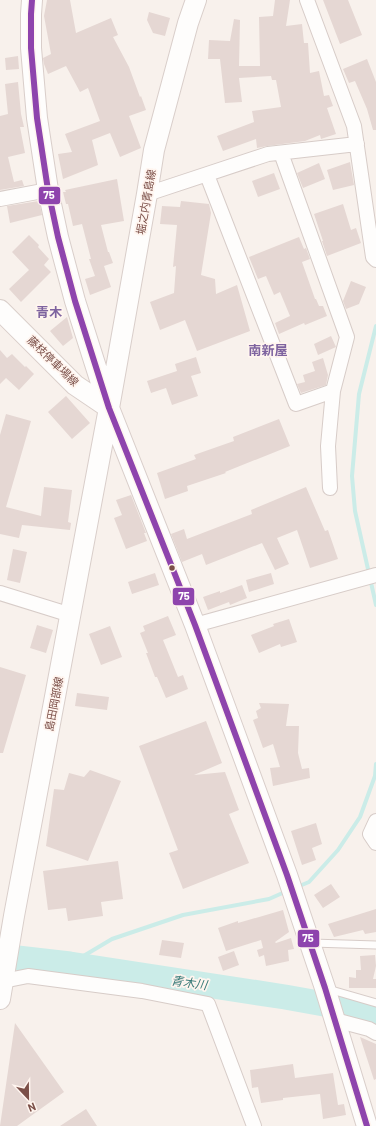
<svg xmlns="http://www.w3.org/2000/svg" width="376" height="1126" font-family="Barlow,'Noto Sans JP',sans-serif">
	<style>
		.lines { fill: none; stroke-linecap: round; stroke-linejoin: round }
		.stream { stroke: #cbece8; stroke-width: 4 }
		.river { stroke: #cbece8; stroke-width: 25 }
		.building { fill: #e5d7d3 }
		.lane-casing { stroke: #d7ccc8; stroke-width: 9 }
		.street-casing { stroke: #d7ccc8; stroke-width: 16 }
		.secondary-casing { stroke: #d9ceca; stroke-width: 22 }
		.lane { stroke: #fefdfc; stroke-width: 7 }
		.street { stroke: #fefdfc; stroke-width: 14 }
		.secondary { stroke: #fefdfc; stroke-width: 20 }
		.bus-1-casing { stroke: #fff5ef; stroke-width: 9 }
		.bus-1 { stroke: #8e44ad; stroke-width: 6 }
		.bus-dot { fill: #7b4f48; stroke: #fff5ef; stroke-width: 1.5 }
		.labels { text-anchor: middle; stroke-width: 3.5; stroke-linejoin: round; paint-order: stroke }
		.street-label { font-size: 11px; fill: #7b4f48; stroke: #fff5ef }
		.water-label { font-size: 12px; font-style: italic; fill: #377a77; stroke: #fff5ef }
		.quarter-label { font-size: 13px; font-weight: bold; fill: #7e639f; stroke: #fff5ef }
		.line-badge { stroke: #fff5ef; stroke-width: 1.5 }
		.badge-label { font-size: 11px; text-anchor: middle; font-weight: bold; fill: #fff }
	</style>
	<rect width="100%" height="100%" fill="#f8f1ec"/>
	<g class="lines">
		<path class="stream" d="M376,326L359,394L352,476L355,511L376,605
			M297,887L309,882L338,850L360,817L375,776L376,764
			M70,964L112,939L183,915L269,899L287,891"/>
		<path class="river" d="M0,956L70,964L285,997L352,1009L376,1020"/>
	</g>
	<path class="building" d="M47,0H70L76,33L111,18L118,35L113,37L129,67L140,97L141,96L146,110L129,116L141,148L120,157L110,133L92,140L98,165L63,179L58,154L72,152L65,134L100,121L88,88L80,92L66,66L48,74L44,64L43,58L51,54L44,16Z
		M275,0H290L286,26L302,24L304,43H308L310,73L319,71L324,96L329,95L333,106L327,108L336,134L321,139L320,135L305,141L267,146L257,148L256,139L223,151L217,136L254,122L252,111L281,107L276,80H272L271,76L239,78L242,102L225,103L220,59H208L209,40L230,41L234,19L240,20L239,66H260L259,17L273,16Z
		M323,0H348L362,35L340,44Z
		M149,12L170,18L165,36L153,33L147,20Z
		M18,56L19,69L6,70L5,58Z
		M367,59L376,82V130H373L367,109L355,81L349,83L343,69Z
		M18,82L21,114L24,127H20L25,153L8,157L14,182L22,180L24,186L0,190V116L8,114L5,84Z
		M350,162L354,185L333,190L327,170Z
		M319,163L325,179L303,188L297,173Z
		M274,173L280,189L258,197L252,181Z
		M117,179L124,221L101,225L108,252H109L113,263L104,266L111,287L90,295L85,279L95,276L89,259H91L82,224L73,226L68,204H66L63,192H66L65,190Z
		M39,201L42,215L10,223L7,206Z
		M181,201L209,204L211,213L201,275L215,279L216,294L237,285L250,331L197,351L185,320L160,330L150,302L174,293L176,266L173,267L177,225L160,224L162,206L180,207Z
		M343,204L351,230L356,228L361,243L327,256L322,241H323L314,214Z
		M29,235L39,245L38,247L49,259L44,265L51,272L21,302L9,289L29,270L12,252Z
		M299,237L304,249L306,248L310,259L302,262L315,299H316L319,306H323L327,316L305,325L304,323L279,334L275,323L290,316L280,292L274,295L266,276L258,279L249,257Z
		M351,281L366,287L359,304L346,309L343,301Z
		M67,317L73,338L63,346L50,331Z
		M331,336L336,347L318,355L314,344Z
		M0,350L7,358L12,354L25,367L26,366L34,374L19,390L6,378L0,384Z
		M196,357L201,373L191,376L198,396L172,405L166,388L151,393L147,381L177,371L175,364Z
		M323,358L328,375L326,385L301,393L297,384L305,382L303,375L315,371L312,362Z
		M66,396L90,423L72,439L48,412Z
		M6,414L31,421L6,507L41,516L44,487L72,490L68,522L71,523L70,530L22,525L19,538L0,534V435Z
		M279,419L290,446L225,472L226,473L187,486L188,491L165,499L157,473L196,459L194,455L234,441L233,437Z
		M306,487L325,531L328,530L338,559L310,568L297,530L277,538L289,564L275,570L262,543L206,565L202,554L182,562L171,534L184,529L187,539L252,514L251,510Z
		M131,495L146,533H144L147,541L126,549L114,518L122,515L116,500Z
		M13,549L27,552L20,583L7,580Z
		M155,573L159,585L132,594L128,582Z
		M271,573L274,584L249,592L246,580Z
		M242,585L247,598L230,605L229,602L208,610L203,597L220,591V593Z
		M168,616L176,635L163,640L178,677L183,675L188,689L166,698L157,677H155L146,653H148L140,633L145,631L143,626Z
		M289,619L297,642L281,647L280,644L259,653L251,635L274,626L273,624Z
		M37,625L53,630L46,653L30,648Z
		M110,626L122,657L101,665L89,634Z
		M0,667L26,675L3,753H0Z
		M77,693L109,697L107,710L75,706Z
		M259,703L289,704L286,726H299L298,753L302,769L309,768L310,778L273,786L270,768L280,767L273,744L263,748L253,720L258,718L256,711L261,708Z
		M206,721L222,763L194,775L225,772L239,810L229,814L249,863L183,889L169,853L178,850L139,746Z
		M90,770L121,781L88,861L46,846L54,789L64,790L69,773L84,777Z
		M316,823L322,844L312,848L316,860L302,865L291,831Z
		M118,861L123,899L101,902L103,916L68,921L66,908L48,910L43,871Z
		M331,884L340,897L323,908L314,895Z
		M376,909V932L365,934L363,930L334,937L328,924Z
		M283,910L289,932L275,942L276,943L291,938L294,949L288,950L289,961L266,966L264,955L259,957L257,950L263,948L261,940L226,951L218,928L238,921V923Z
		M162,940L184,943L181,958L159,955Z
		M234,951L239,965L223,971L218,957Z
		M375,955L376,966L373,979H376V988H349V977L356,978V970H361L360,956Z
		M15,1023L64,1092L17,1126H0Z
		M360,1037L376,1044V1079L374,1080Z
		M293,1064L295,1078L333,1073L338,1105L344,1104L346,1115L323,1119L320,1094L283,1098V1100L261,1103L258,1087L252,1088L250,1070Z
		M86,1109L97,1126H60Z"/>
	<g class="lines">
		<defs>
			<path id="lane" d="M312,943L376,945
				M328,989L376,1003"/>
			<path id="street" d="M307,0L354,126L373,257L376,260
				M281,153L347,337L333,391L328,446L330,488
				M207,175L296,404L333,391
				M147,194L268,154L357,144
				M0,199L48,190
				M0,593L71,615
				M195,625L376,575
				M376,821L370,834L376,843
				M3,981L28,976L142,991L208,1004L254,1126
				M335,1020L369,1029L376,1033"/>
			<path id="secondary" d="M32,0L31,14V48L37,118L48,190L58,237L75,301L109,408L195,625L287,875L325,988L367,1126
				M0,310L75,385L109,408
				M0,999L14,916L109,408L147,194L154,150L188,23L196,0"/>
		</defs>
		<use href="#lane" class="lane-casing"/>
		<use href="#street" class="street-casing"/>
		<use href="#secondary" class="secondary-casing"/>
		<use href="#lane" class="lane"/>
		<use href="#street" class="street"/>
		<use href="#secondary" class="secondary"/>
		<defs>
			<path id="bus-1" d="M32,0L31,14V48L37,118L48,190L58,237L75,301L109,408L195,625L287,875L325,988L367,1126"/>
		</defs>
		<use href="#bus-1" class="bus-1-casing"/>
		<use href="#bus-1" class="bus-1"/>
	</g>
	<circle class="bus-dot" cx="172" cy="568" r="3.5"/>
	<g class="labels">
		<g class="street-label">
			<text transform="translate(146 202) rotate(-80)" y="4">堀之内青島線</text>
			<text transform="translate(53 361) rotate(44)" y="4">藤枝停車場線</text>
			<text transform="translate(54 704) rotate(-79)" y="4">島田岡部線</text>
		</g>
		<g class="water-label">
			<text transform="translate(189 983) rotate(8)" y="4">青木川</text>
		</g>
		<g class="quarter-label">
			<text x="49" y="317">青木</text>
			<text x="268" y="355">南新屋</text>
		</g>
	</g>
	<g class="line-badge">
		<rect x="38" y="186" width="23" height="19" rx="4" fill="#8e44ad"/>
		<rect x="172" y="587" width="23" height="19" rx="4" fill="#8e44ad"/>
		<rect x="297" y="929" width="23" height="19" rx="4" fill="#8e44ad"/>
	</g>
	<g class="badge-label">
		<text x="49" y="199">75</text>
		<text x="184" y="600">75</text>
		<text x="308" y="942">75</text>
	</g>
	<g transform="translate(28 1098) rotate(158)" stroke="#fff5ef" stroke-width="3" paint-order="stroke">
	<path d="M0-3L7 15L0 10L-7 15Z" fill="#7b4f48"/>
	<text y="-6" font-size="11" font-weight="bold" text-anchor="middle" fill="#7b4f48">N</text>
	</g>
</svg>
